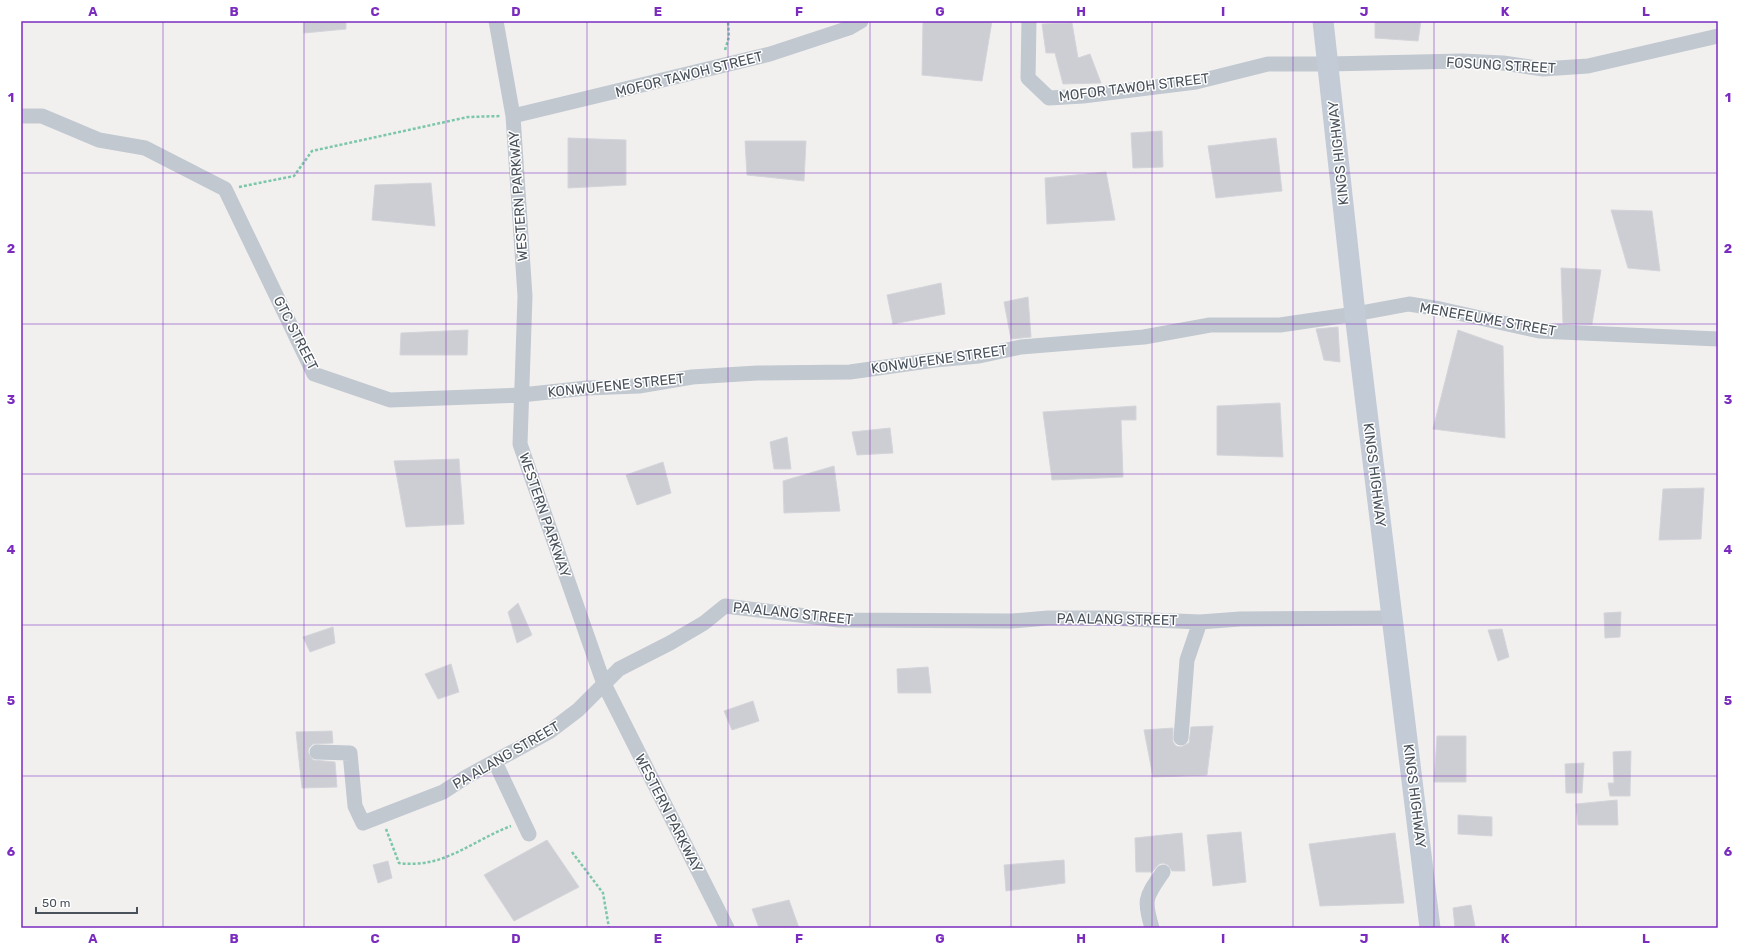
<svg xmlns="http://www.w3.org/2000/svg" width="1739" height="949" font-family="Rubik,sans-serif">
	<style>
		.building { fill: #cdced4; stroke: #d4d5da }
		.lines { fill: none; stroke-linecap: round; stroke-linejoin: round }
		.path { stroke: #7cc7a9; stroke-width: 2.5; stroke-dasharray: 3 2; stroke-linecap: butt }
		.street { stroke: #c1c8d0; stroke-width: 15 }
		.secondary { stroke: #c3cbd7; stroke-width: 21 }
		.grid { fill: none; stroke: #7b2cbf; stroke-width: 1; stroke-opacity: 0.55 }
		.labels { text-anchor: middle; stroke-width: 3; stroke-linejoin: round; paint-order: stroke }
		.street-label { font-size: 14px; fill: #49515b; stroke: #fff }
		.neatline { fill: none; stroke: #7b2cbf; stroke-width: 1.5 }
		.grid-label { font-size: 13px; text-anchor: middle; font-weight: bold; fill: #7b2cbf }
	</style>
	<rect width="100%" height="100%" fill="#f2f0ef"/>
	<path class="building" d="M304,21H346V29L304,33Z
		M923,21H992L982,81L922,75Z
		M1375,21H1421L1418,41L1375,38Z
		M1072,23L1078,58L1090,54L1101,83L1063,84L1055,53H1046L1042,24Z
		M1162,131L1163,167L1133,168L1131,133Z
		M568,138L626,140V185L568,188Z
		M1276,138L1282,191L1216,198L1208,146Z
		M745,141H806L804,181L747,175Z
		M1106,172L1115,220L1047,224L1045,178Z
		M431,183L435,226L372,220L375,185Z
		M1611,210L1652,211L1660,271L1628,268Z
		M1561,268L1601,270L1592,324L1563,323Z
		M941,283L945,314L893,324L887,295Z
		M1028,297L1031,337L1011,339L1004,302Z
		M1338,327L1340,362L1324,360L1316,329Z
		M468,330L467,355H400L401,333Z
		M1458,330L1503,346L1505,438L1433,429Z
		M1280,403L1283,457L1217,455V406Z
		M1136,406V420H1121L1123,477L1052,480L1043,412Z
		M890,428L893,453L857,455L852,432Z
		M787,437L791,469H774L770,442Z
		M459,459L464,524L406,527L394,461Z
		M663,462L671,493L637,505L626,475Z
		M834,466L840,511L784,513L783,481Z
		M1704,488L1701,539L1659,540L1663,489Z
		M518,603L532,635L517,643L508,612Z
		M1621,612L1620,637L1605,638L1604,613Z
		M333,627L335,643L310,652L303,637Z
		M1502,629L1509,657L1498,661L1488,630Z
		M451,664L459,692L438,699L425,674Z
		M928,667L931,693H898L897,669Z
		M753,701L759,721L732,730L724,711Z
		M1213,726L1207,775L1153,777L1144,730L1173,728V742L1176,746L1181,747L1189,743L1191,727Z
		M332,731L333,743L313,744L309,748L308,752L313,760L335,762L337,787L302,788L296,732Z
		M1437,736H1466V782H1434Z
		M1631,751L1630,796H1610L1608,783H1614L1613,752Z
		M1584,763L1582,793H1566L1565,764Z
		M1617,800L1618,825H1578L1576,804Z
		M1458,815L1492,817V836L1458,834Z
		M1241,832L1246,882L1213,886L1207,835Z
		M1182,833L1185,871H1172L1168,865L1163,863L1159,864L1152,872H1136L1135,838Z
		M1395,833L1404,903L1320,906L1309,844Z
		M547,840L579,887L514,921L484,875Z
		M1064,860L1065,883L1006,891L1004,865Z
		M388,861L392,878L378,883L373,865Z
		M789,900L799,928H759L752,909Z
		M1471,905L1475,926L1455,928L1453,908Z"/>
	<g class="lines">
		<path class="path" d="M725,50L729,37L728,21
			M239,187L294,176L312,151L468,117L501,116
			M386,829L399,863C444,869 471,841 511,826
			M572,852L603,893L609,928"/>
		<path class="street" d="M496,21L513,116L525,296L520,444L604,684L727,928
			M1029,21L1028,78L1049,98L1083,96L1196,82L1268,64H1329L1462,61L1503,63L1543,69L1588,66L1718,36
			M21,116H42L99,140L145,148L225,189L314,374L390,400L521,395L587,388L639,386L692,377L757,373L850,372L935,360L979,356L1021,347L1144,337L1210,325H1280L1355,314L1409,304L1440,309L1539,331L1718,339
			M513,116L770,54L849,28L861,21
			M1181,738L1187,660L1200,622
			M317,752L350,753L355,806L363,823L443,792L466,777L549,732L578,710L619,669L670,643L704,623L725,606L839,620L1012,621L1048,618H1105L1200,622L1240,619L1393,618
			M495,762L529,834
			M1152,928C1143,898 1146,897 1163,872"/>
		<path class="secondary" d="M1323,21L1355,314L1430,928"/>
	</g>
	<path class="grid" d="M163,21V928M304,21V928M446,21V928M587,21V928M728,21V928M870,21V928M1011,21V928M1152,21V928M1293,21V928M1434,21V928M1576,21V928M21,173H1718M21,324H1718M21,474H1718M21,625H1718M21,776H1718"/>
	<g class="labels">
		<g class="street-label">
			<text transform="translate(1501 65) rotate(3)" y="5">FOSUNG STREET</text>
			<text transform="translate(689 74) rotate(-14)" y="5">MOFOR TAWOH STREET</text>
			<text transform="translate(1134 87) rotate(-7)" y="5">MOFOR TAWOH STREET</text>
			<text transform="translate(1338 153) rotate(-96)" y="5">KINGS HIGHWAY</text>
			<text transform="translate(518 196) rotate(-94)" y="5">WESTERN PARKWAY</text>
			<text transform="translate(1488 319) rotate(10)" y="5">MENEFEUME STREET</text>
			<text transform="translate(296 333) rotate(63)" y="5">GTC STREET</text>
			<text transform="translate(939 359) rotate(-8)" y="5">KONWUFENE STREET</text>
			<text transform="translate(616 385) rotate(-6)" y="5">KONWUFENE STREET</text>
			<text transform="translate(1375 475) rotate(83)" y="5">KINGS HIGHWAY</text>
			<text transform="translate(545 515) rotate(71)" y="5">WESTERN PARKWAY</text>
			<text transform="translate(793 613) rotate(6)" y="5">PA ALANG STREET</text>
			<text transform="translate(1117 619) rotate(1)" y="5">PA ALANG STREET</text>
			<text transform="translate(506 755) rotate(-30)" y="5">PA ALANG STREET</text>
			<text transform="translate(1415 796) rotate(83)" y="5">KINGS HIGHWAY</text>
			<text transform="translate(669 813) rotate(63)" y="5">WESTERN PARKWAY</text>
		</g>
	</g>
	<rect width="1739" height="949" fill="none" stroke="#ffffff" stroke-width="44"/>
	<path d="M36 907v6h101v-6" fill="none" stroke="#49515b" stroke-width="2"/>
	<text x="42" y="907" font-size="12" fill="#49515b" stroke="#ffffff" stroke-width="3" paint-order="stroke">50 m</text>
	<rect x="22" y="22" width="1695" height="905" class="neatline"/>
	<g class="grid-label">
		<text x="93" y="16">A</text>
		<text x="234" y="16">B</text>
		<text x="375" y="16">C</text>
		<text x="516" y="16">D</text>
		<text x="658" y="16">E</text>
		<text x="799" y="16">F</text>
		<text x="940" y="16">G</text>
		<text x="1081" y="16">H</text>
		<text x="1223" y="16">I</text>
		<text x="1364" y="16">J</text>
		<text x="1505" y="16">K</text>
		<text x="1646" y="16">L</text>
		<text x="11" y="102">1</text>
		<text x="1728" y="102">1</text>
		<text x="11" y="253">2</text>
		<text x="1728" y="253">2</text>
		<text x="11" y="404">3</text>
		<text x="1728" y="404">3</text>
		<text x="11" y="554">4</text>
		<text x="1728" y="554">4</text>
		<text x="11" y="705">5</text>
		<text x="1728" y="705">5</text>
		<text x="11" y="856">6</text>
		<text x="1728" y="856">6</text>
		<text x="93" y="943">A</text>
		<text x="234" y="943">B</text>
		<text x="375" y="943">C</text>
		<text x="516" y="943">D</text>
		<text x="658" y="943">E</text>
		<text x="799" y="943">F</text>
		<text x="940" y="943">G</text>
		<text x="1081" y="943">H</text>
		<text x="1223" y="943">I</text>
		<text x="1364" y="943">J</text>
		<text x="1505" y="943">K</text>
		<text x="1646" y="943">L</text>
	</g>
</svg>
